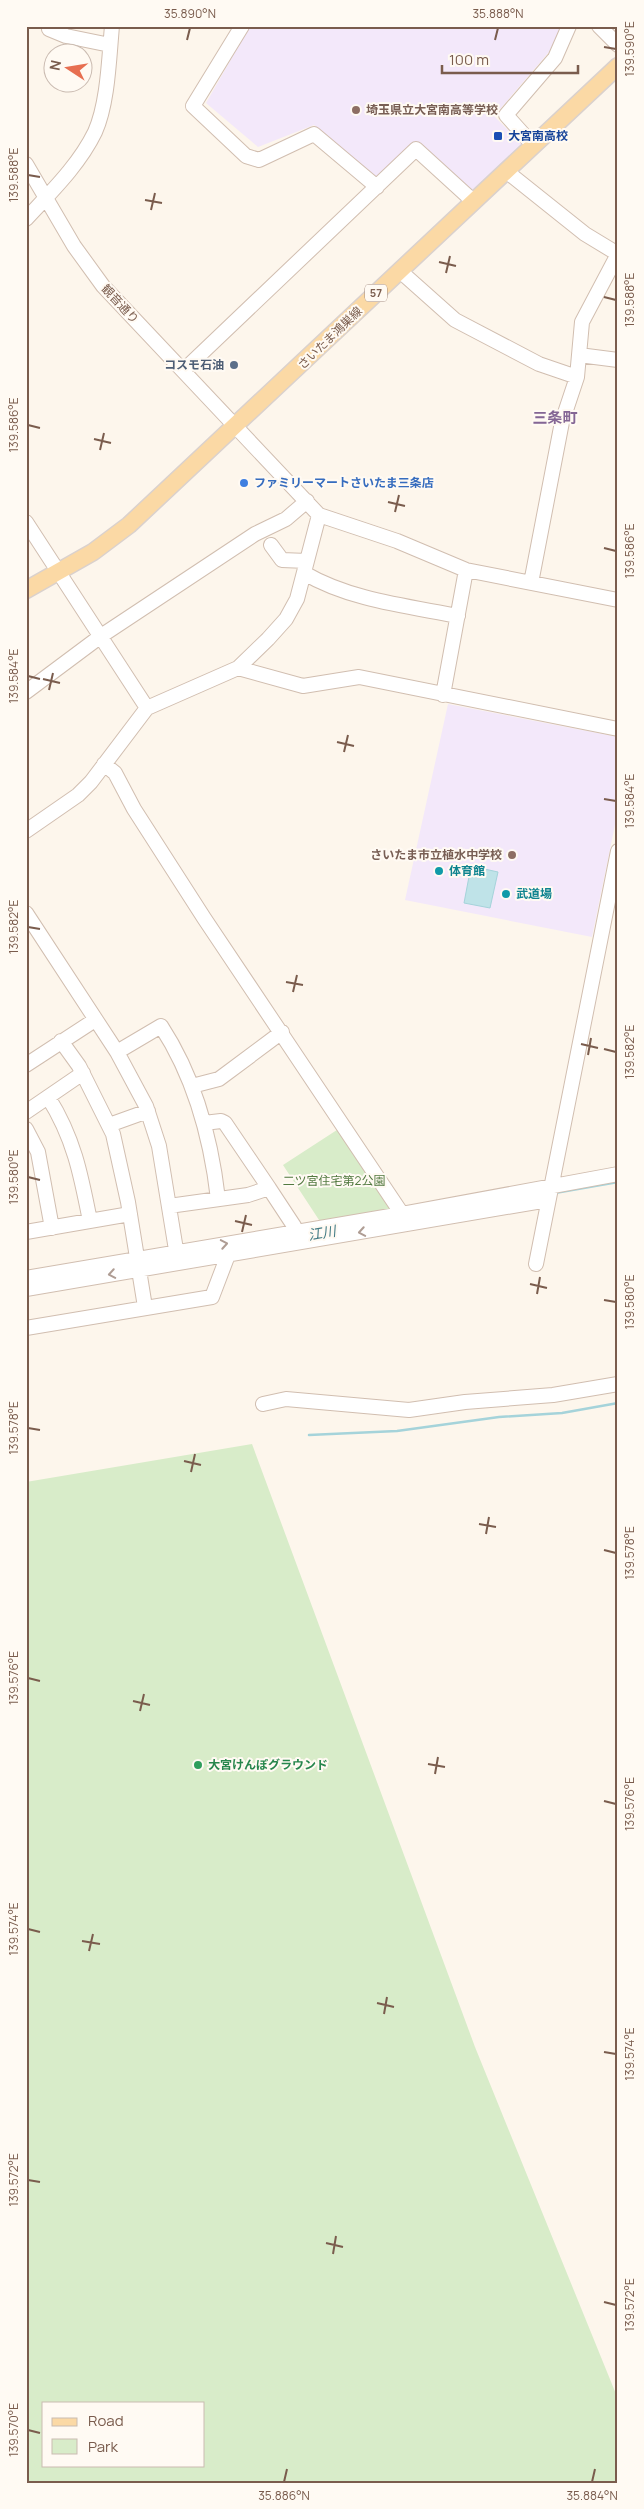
<svg xmlns="http://www.w3.org/2000/svg" width="644" height="2509" font-family="Manrope,'Noto Sans JP',sans-serif">
	<style>
		.education { fill: #f3e8fa }
		.green { fill: #d8ecc9; fill-rule: evenodd }
		.water { fill: #bfe3e8; stroke: #a5d3da }
		.lines { fill: none; stroke-linecap: round; stroke-linejoin: round }
		.stream { stroke: #a5d3da; stroke-width: 2.5 }
		.minor-casing { stroke: #d1beb0; stroke-width: 16 }
		.major-casing { stroke: #dad1cd; stroke-width: 19 }
		.minor { stroke: #fff; stroke-width: 14 }
		.major { stroke: #fbd9a5; stroke-width: 16 }
		.oneway { stroke: #af9d94 }
		.ticks { fill: none; stroke: #7a5c4d; stroke-width: 2 }
		.education-dot { fill: #8d6e63; stroke: #fffaf3; stroke-width: 2 }
		.transit-dot { fill: #1a4fb4; stroke: #fffaf3; stroke-width: 2 }
		.service-dot { fill: #5c6f8a; stroke: #fffaf3; stroke-width: 2 }
		.shop-dot { fill: #3f7fe0; stroke: #fffaf3; stroke-width: 2 }
		.culture-dot { fill: #0f9aa8; stroke: #fffaf3; stroke-width: 2 }
		.leisure-dot { fill: #2e9e5b; stroke: #fffaf3; stroke-width: 2 }
		.labels { text-anchor: middle; stroke-width: 4; stroke-linejoin: round; paint-order: stroke }
		.shield { fill: #fffaf3; stroke: #a28b7f; stroke-width: 1 }
		.shield-label { font-size: 11px; font-weight: bold; fill: #7a5c4d }
		.education-label { font-size: 12px; font-weight: bold; fill: #785e54; stroke: #fffaf3; text-anchor: start }
		.transit-label { font-size: 12px; font-weight: bold; fill: #164399; stroke: #fffaf3; text-anchor: start }
		.street-label { font-size: 12px; fill: #7a5c4d; stroke: #fffaf3 }
		.service-label { font-size: 12px; font-weight: bold; fill: #4e5e75; stroke: #fffaf3; text-anchor: end }
		.shop-label { font-size: 12px; font-weight: bold; fill: #366cbe; stroke: #fffaf3; text-anchor: start }
		.culture-label { font-size: 12px; font-weight: bold; fill: #0d838f; stroke: #fffaf3; text-anchor: start }
		.park-label { font-size: 12px; fill: #537a41; stroke: #fffaf3 }
		.leisure-label { font-size: 12px; font-weight: bold; fill: #27864d; stroke: #fffaf3; text-anchor: start }
		.water-label { font-size: 14px; font-style: italic; fill: #437c86; stroke: #fffaf3 }
		.quarter-label { font-size: 15px; font-weight: bold; fill: #846695; stroke: #fffaf3 }
		.neatline { fill: none; stroke: #7a5c4d; stroke-width: 2 }
		.ticks-label { font-size: 12px; text-anchor: middle; fill: #7a5c4d }
	</style>
	<rect width="100%" height="100%" fill="#fdf6ec"/>
	<path class="education" d="M250,26H566L555,45L494,116L523,145L469,193L416,143L377,180L314,125L258,147L206,103Z
		M448,704L618,737V810L592,937L405,900Z"/>
	<path class="green" d="M340,1128L397,1211L321,1223L283,1165Z
		M252,1444L475,2047L618,2399V2483H26V1482ZM44,2403H204V2465H44Z"/>
	<path class="water" d="M471,866L498,872L490,908L464,903Z"/>
	<g class="lines">
		<path class="stream" d="M555,1193L618,1182
			M309,1435L397,1431L499,1417L562,1413L618,1403"/>
		<defs>
			<path id="minor" d="M242,26L193,106L246,156L259,160L314,134L377,187
				M599,26L618,45
				M49,29L66,36L110,45
				M533,145L506,115L555,58L569,26
				M26,164L74,246L103,286L319,515L397,541L466,570L618,600
				M506,171L585,234L618,254
				M26,219C51,192 79,165 95,132C108,103 109,58 112,26
				M400,271L455,320L539,364L577,377
				M579,355L618,360
				M184,370L416,149L473,201
				M26,522L147,708
				M271,545L282,560L307,561
				M304,573C350,600 407,606 458,616
				M531,583L562,422L577,377L582,322L618,254
				M238,668L303,686L359,677L618,729
				M26,692L101,636L255,534L286,519L307,501
				M443,695L466,570
				M104,764L115,773L134,809L204,918L402,1214
				M26,831L78,795L91,782L147,708L238,668L268,639L286,619L297,599L319,515
				M26,913L117,1052L146,1106L159,1146L178,1262
				M61,1041L79,1066L113,1134L128,1202L145,1307
				M117,1052L161,1026C195,1078 211,1138 218,1199
				M26,1065L95,1020
				M192,1086L219,1079L282,1032
				M48,1097C74,1138 81,1175 90,1221
				M26,1112L83,1073
				M204,1123L221,1121L225,1123L269,1188
				M109,1125L148,1111
				M26,1129L38,1152L52,1228
				M169,1206L248,1195L269,1188L294,1226L298,1240
				M26,1232L130,1214
				M536,1264L618,851
				M26,1278L402,1214L618,1174
				M26,1289L548,1200
				M26,1328L212,1297L228,1255
				M263,1404L286,1399L409,1410L465,1402L553,1395L618,1384"/>
			<path id="major" d="M26,590L93,552L129,525L618,66"/>
		</defs>
		<use href="#minor" class="minor-casing"/>
		<use href="#major" class="major-casing"/>
		<use href="#minor" class="minor"/>
		<use href="#major" class="major"/>
	</g>
	<defs><path id="oneway-chevron" d="M-2-3.5L2.5 0L-2 3.5" fill="none" stroke-width="1.6" stroke-linecap="round" stroke-linejoin="round" transform="scale(1.25)"/></defs>
	<g class="oneway">
		<use href="#oneway-chevron" transform="translate(362 1232) rotate(170)"/>
		<use href="#oneway-chevron" transform="translate(224 1244) rotate(-10)"/>
		<use href="#oneway-chevron" transform="translate(112 1274) rotate(170)"/>
	</g>
	<path class="ticks" d="M187,40L190,28M495,40L498,28M604,47L616,49M28,175L40,177M145,200L162,203M151,210L155,193M439,262L456,266M446,273L450,256M604,297L616,300M28,425L40,428M94,439L111,443M100,450L104,433M388,502L405,506M395,512L399,495M604,548L616,551M28,676L40,679M43,679L60,683M49,690L53,673M337,742L354,746M344,752L348,735M604,799L616,801M28,927L40,929M286,982L303,985M293,992L297,975M581,1044L598,1048M604,1049L616,1052M588,1055L591,1038M28,1177L40,1180M235,1221L252,1225M242,1232L246,1215M530,1284L547,1288M537,1294L540,1277M604,1300L616,1302M28,1428L40,1430M184,1461L201,1465M191,1472L195,1454M479,1524L496,1527M486,1534L489,1517M604,1550L616,1553M28,1678L40,1681M133,1701L150,1705M140,1711L144,1694M428,1764L445,1767M435,1774L438,1757M604,1801L616,1804M28,1929L40,1932M82,1941L100,1944M89,1951L93,1934M377,2003L394,2007M384,2014L387,1997M604,2052L616,2054M28,2180L40,2182M326,2243L343,2247M333,2254L336,2236M604,2302L616,2305M28,2430L40,2433M284,2482L287,2469M592,2482L595,2469"/>
	<g class="education-dot">
		<circle cx="356" cy="110" r="5"/>
		<circle cx="512" cy="855" r="5"/>
	</g>
	<rect class="transit-dot" x="493" y="131" width="10" height="10" rx="2.5"/>
	<circle class="service-dot" cx="234" cy="365" r="5"/>
	<circle class="shop-dot" cx="244" cy="483" r="5"/>
	<g class="culture-dot">
		<circle cx="439" cy="871" r="5"/>
		<circle cx="506" cy="894" r="5"/>
	</g>
	<circle class="leisure-dot" cx="198" cy="1765" r="5"/>
	<g class="labels">
		<rect class="shield" x="365" y="284.5" width="22" height="17" rx="4"/>
		<g class="shield-label">
			<text x="376" y="297">57</text>
		</g>
		<g class="education-label">
			<text x="366" y="114">埼玉県立大宮南高等学校</text>
			<text x="502" y="859" text-anchor="end">さいたま市立植水中学校</text>
		</g>
		<g class="transit-label">
			<text x="508" y="140">大宮南高校</text>
		</g>
		<g class="street-label">
			<text transform="translate(120 304) rotate(47)" y="4">観音通り</text>
			<text transform="translate(330 338) rotate(-44)" y="4">さいたま鴻巣線</text>
		</g>
		<g class="service-label">
			<text x="224" y="369">コスモ石油</text>
		</g>
		<g class="shop-label">
			<text x="254" y="487">ファミリーマートさいたま三条店</text>
		</g>
		<g class="culture-label">
			<text x="449" y="875">体育館</text>
			<text x="516" y="898">武道場</text>
		</g>
		<g class="park-label">
			<text x="334" y="1185">二ツ宮住宅第2公園</text>
		</g>
		<g class="leisure-label">
			<text x="208" y="1769">大宮けんぽグラウンド</text>
		</g>
		<g class="water-label">
			<text transform="translate(322 1233) rotate(-10)" y="5">江川</text>
		</g>
		<g class="quarter-label">
			<text x="555" y="423">三条町</text>
		</g>
	</g>
	<rect width="644" height="2509" fill="none" stroke="#fffaf3" stroke-width="55"/>
	<rect x="42" y="2402" width="162" height="65" fill="#fffaf3" stroke="#cabbb1"/>
	<rect x="52" y="2418" width="25" height="8" fill="#fbd9a5" stroke="#cabbb1"/>
	<text x="88" y="2426" font-size="15" fill="#7a5c4d">Road</text>
	<rect x="52" y="2439" width="25" height="15" fill="#d8ecc9" stroke="#cabbb1"/>
	<text x="88" y="2452" font-size="15" fill="#7a5c4d">Park</text>
	<g transform="translate(68 68) rotate(282)"><circle r="24" fill="#fffaf3" stroke="#cabbb1"/>
	<path d="M0-4L9 19L0 12L-9 19Z" fill="#e76f51"/>
	<text y="-8" font-size="14" font-weight="bold" text-anchor="middle" fill="#7a5c4d">N</text>
	</g>
	<path d="M442 65v8h136v-8" fill="none" stroke="#7a5c4d" stroke-width="2.5"/>
	<text x="449" y="65" font-size="15" fill="#7a5c4d" stroke="#fffaf3" stroke-width="4" paint-order="stroke">100 m</text>
	<rect x="28" y="28" width="588" height="2454" class="neatline"/>
	<g class="ticks-label">
		<text x="190" y="18">35.890°N</text>
		<text x="498" y="18">35.888°N</text>
		<text transform="translate(630 49) rotate(-90)" y="4">139.590°E</text>
		<text transform="translate(14 175) rotate(-90)" y="4">139.588°E</text>
		<text transform="translate(630 300) rotate(-90)" y="4">139.588°E</text>
		<text transform="translate(14 425) rotate(-90)" y="4">139.586°E</text>
		<text transform="translate(630 551) rotate(-90)" y="4">139.586°E</text>
		<text transform="translate(14 676) rotate(-90)" y="4">139.584°E</text>
		<text transform="translate(630 801) rotate(-90)" y="4">139.584°E</text>
		<text transform="translate(14 927) rotate(-90)" y="4">139.582°E</text>
		<text transform="translate(630 1052) rotate(-90)" y="4">139.582°E</text>
		<text transform="translate(14 1177) rotate(-90)" y="4">139.580°E</text>
		<text transform="translate(630 1302) rotate(-90)" y="4">139.580°E</text>
		<text transform="translate(14 1428) rotate(-90)" y="4">139.578°E</text>
		<text transform="translate(630 1553) rotate(-90)" y="4">139.578°E</text>
		<text transform="translate(14 1678) rotate(-90)" y="4">139.576°E</text>
		<text transform="translate(630 1804) rotate(-90)" y="4">139.576°E</text>
		<text transform="translate(14 1929) rotate(-90)" y="4">139.574°E</text>
		<text transform="translate(630 2054) rotate(-90)" y="4">139.574°E</text>
		<text transform="translate(14 2180) rotate(-90)" y="4">139.572°E</text>
		<text transform="translate(630 2305) rotate(-90)" y="4">139.572°E</text>
		<text transform="translate(14 2430) rotate(-90)" y="4">139.570°E</text>
		<text x="284" y="2500">35.886°N</text>
		<text x="592" y="2500">35.884°N</text>
	</g>
</svg>
